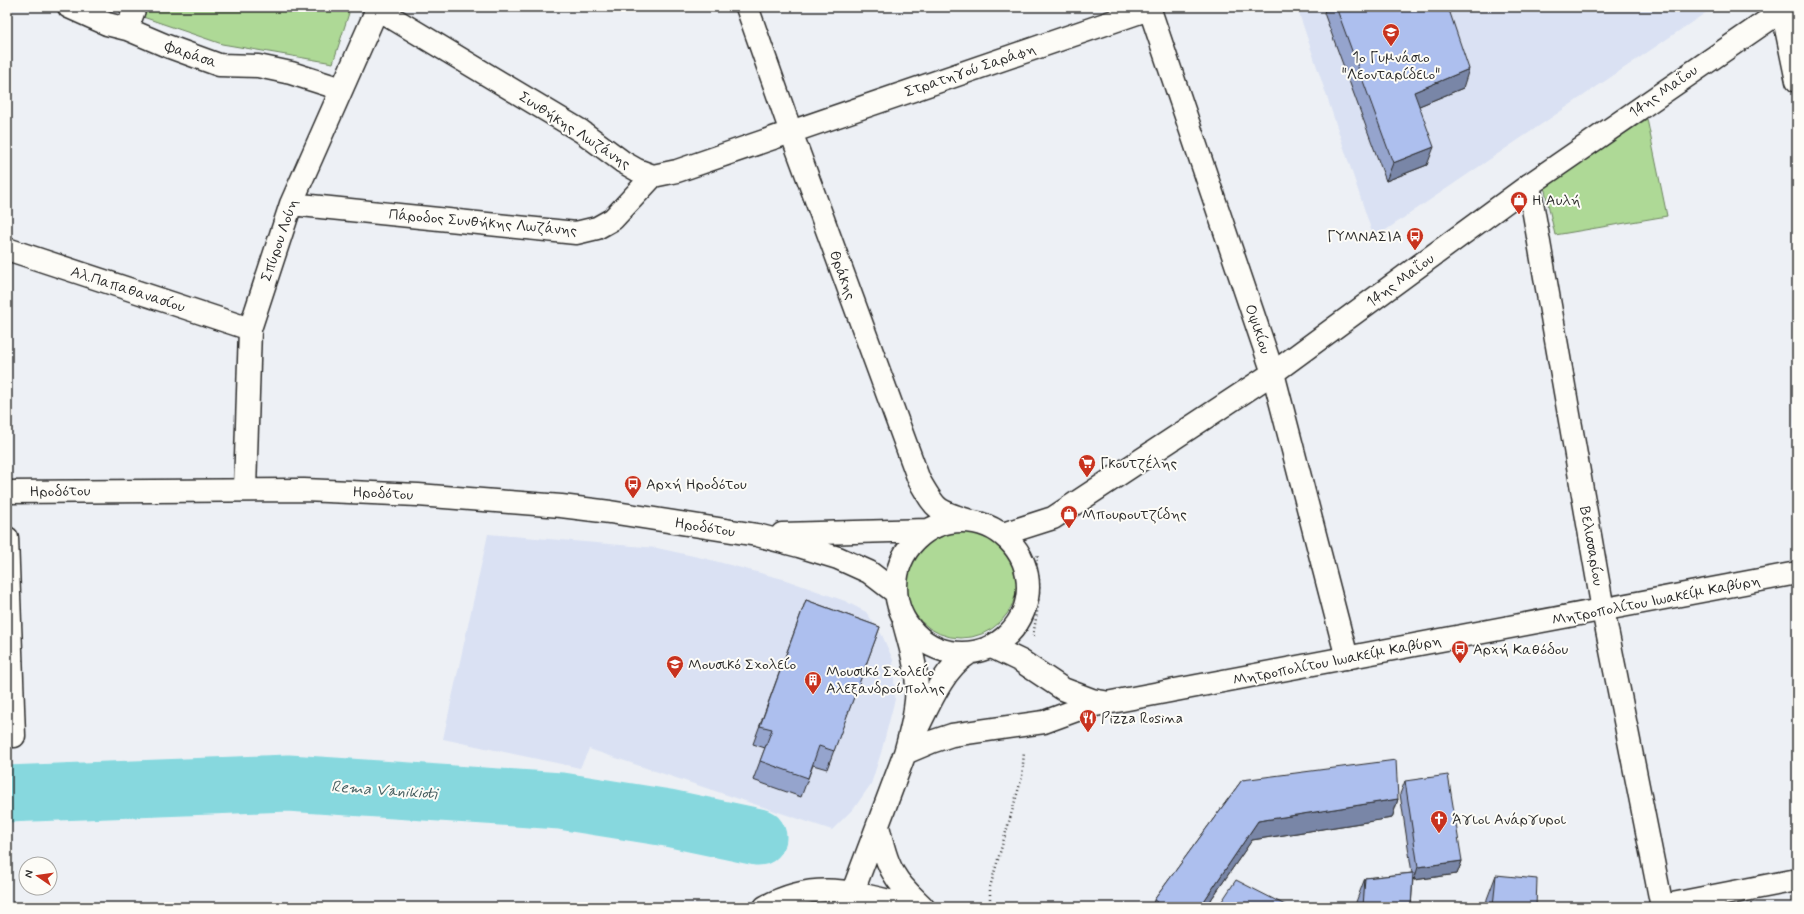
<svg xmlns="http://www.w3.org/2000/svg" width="1804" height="914" font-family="Mynerve,sans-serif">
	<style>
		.built { fill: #dae1f3 }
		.green { fill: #aed996; stroke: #6c8260 }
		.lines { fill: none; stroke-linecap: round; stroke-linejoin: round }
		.river { stroke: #87d8de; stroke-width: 57 }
		.street-casing { stroke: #2b2b2b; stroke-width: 25 }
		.secondary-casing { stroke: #2b2b2b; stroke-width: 25 }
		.path { stroke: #2b2b2b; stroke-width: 2.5; stroke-dasharray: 1 3; stroke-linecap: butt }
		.street { stroke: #fdfcf7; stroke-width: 22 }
		.secondary { stroke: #fdfcf7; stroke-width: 22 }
		.wall { fill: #95a4cd; stroke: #2b2b2b }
		.shaded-wall { fill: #7986a7; stroke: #2b2b2b }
		.building { fill: #adbfee; stroke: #2b2b2b }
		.labels { text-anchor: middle; stroke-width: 4; stroke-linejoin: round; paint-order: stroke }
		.street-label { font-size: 15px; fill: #2b2b2b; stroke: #fdfcf7 }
		.poi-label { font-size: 15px; fill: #2b2b2b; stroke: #fdfcf7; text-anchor: start }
		.water-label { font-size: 16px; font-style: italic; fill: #475f61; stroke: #fdfcf7 }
	</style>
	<rect width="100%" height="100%" fill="#edf0f5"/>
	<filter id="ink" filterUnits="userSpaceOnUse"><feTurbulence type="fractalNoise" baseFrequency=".025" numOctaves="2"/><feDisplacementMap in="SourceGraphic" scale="8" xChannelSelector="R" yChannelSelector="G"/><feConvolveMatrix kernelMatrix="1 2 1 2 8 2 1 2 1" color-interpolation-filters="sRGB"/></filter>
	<g filter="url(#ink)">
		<path class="built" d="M1297,7H1714L1374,238Z
			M488,534L657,548L707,559L783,579L845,601L866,612L882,635L893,660L895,699L881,753L871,784L855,807L832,830L589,749L580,768L443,739Z"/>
		<path class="green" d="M144,7H339L349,13L333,63L222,44L140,16Z
			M1647,119L1667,216L1555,235L1544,186Z
			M905 582a56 56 0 1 1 112 0a56 56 0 1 1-112 0Z"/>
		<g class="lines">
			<path class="river" d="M7,794L288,783L561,801L668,818L758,837"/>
			<defs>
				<path id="street" d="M69,7L107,24L127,29L167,46L219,65L258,66L291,73L341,89
					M374,7L581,131L623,162L637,170L653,176L677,171L1149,9
					M1149,7L1273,373L1347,658
					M127,29L135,7
					M1529,185L1603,610L1662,907
					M291,204L576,233L597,228L613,219L653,176
					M7,249L250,329
					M245,489L250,329L291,204L378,7
					M7,538L14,736
					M1662,906L1797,880"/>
				<path id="secondary" d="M747,7L791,132L919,480C936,509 935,510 967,520
					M1782,9L1797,81
					M7,492L304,490L418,495L561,506L610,512L757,535L799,546L838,558L869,572L895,592
					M896 587a66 66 0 1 1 132 0a66 66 0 1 1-132 0Z
					M782,534L928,530
					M1003,534L1053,518L1273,373L1529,185L1787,7
					M992,647L1021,661L1063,689L1092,700L1104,702
					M917,729C929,705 944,668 968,654
					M905,753L931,742L952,735L1044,722L1085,707L1797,573
					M878,826C882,842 885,860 894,874C901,887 913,897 923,907
					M765,907C819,877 859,895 915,907
					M847,907L905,753C912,728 919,701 916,674C914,657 908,639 904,623"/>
			</defs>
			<use href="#street" class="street-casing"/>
			<use href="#secondary" class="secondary-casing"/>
			<path class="path" d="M1033,636C1036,618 1040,599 1039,580C1038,572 1034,560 1039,553
				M990,907V887L1022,777L1024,752"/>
			<use href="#street" class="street"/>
			<use href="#secondary" class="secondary"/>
		</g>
		<path class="wall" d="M1326,7H1448L1463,88L1419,106L1427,165L1386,181L1324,13Z
			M806,600L880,627L827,769L813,765L801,797L753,780L765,748L753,744Z
			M1242,780L1398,799L1392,818L1252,840L1206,907H1152L1154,900Z
			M1405,781L1462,861L1457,874L1414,880L1413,878L1411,907H1356V902L1365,878L1412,873L1400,794Z
			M1496,875L1536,907H1486L1487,899Z"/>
		<path class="shaded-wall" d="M1469,69L1463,88L1407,111L1414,92Z
			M1434,147L1427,165L1386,181L1393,163Z
			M1398,799L1392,818L1252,840L1206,907H1200L1258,821Z
			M1462,861L1457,874L1414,880L1418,867Z"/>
		<path class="building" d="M1336,7H1448L1469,69L1414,92L1434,147L1393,163Z
			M806,600L880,627L834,751L819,746L808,778L760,761L772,729L760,726Z
			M1396,760L1398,799L1258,821L1200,907H1165L1154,900L1242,780Z
			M1448,775L1462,861L1418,867L1405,781Z
			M1413,873L1411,907H1363L1365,878Z
			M1496,875L1537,879L1536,907H1493Z
			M1236,880L1289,907H1218Z"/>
	</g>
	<defs>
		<symbol id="school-pin" viewBox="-11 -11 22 30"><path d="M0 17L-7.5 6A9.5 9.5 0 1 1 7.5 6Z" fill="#c8321e" stroke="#fdfcf7"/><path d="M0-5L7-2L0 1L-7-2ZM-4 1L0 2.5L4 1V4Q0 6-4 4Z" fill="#fff"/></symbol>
		<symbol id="shop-pin" viewBox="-11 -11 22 30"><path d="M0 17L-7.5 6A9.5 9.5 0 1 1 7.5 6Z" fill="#c8321e" stroke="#fdfcf7"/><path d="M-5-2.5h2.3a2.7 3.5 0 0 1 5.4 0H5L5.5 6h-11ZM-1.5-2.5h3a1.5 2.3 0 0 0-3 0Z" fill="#fff"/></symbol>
		<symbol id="bus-pin" viewBox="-11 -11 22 30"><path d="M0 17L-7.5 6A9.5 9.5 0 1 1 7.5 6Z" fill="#c8321e" stroke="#fdfcf7"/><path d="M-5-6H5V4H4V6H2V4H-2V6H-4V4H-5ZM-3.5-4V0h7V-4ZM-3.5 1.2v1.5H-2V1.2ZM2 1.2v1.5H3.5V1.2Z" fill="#fff"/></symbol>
		<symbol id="supermarket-pin" viewBox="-11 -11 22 30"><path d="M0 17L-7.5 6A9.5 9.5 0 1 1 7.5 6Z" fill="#c8321e" stroke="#fdfcf7"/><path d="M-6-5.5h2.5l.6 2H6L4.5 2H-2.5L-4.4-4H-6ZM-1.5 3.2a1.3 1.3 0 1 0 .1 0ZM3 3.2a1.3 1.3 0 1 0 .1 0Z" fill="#fff"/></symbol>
		<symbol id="building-pin" viewBox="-11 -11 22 30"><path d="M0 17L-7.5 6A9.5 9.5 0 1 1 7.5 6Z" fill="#c8321e" stroke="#fdfcf7"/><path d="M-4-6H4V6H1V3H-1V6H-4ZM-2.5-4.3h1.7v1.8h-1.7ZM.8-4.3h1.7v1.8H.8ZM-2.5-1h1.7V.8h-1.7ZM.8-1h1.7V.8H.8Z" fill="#fff"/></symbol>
		<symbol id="restaurant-pin" viewBox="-11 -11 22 30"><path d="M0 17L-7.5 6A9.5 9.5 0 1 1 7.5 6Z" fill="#c8321e" stroke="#fdfcf7"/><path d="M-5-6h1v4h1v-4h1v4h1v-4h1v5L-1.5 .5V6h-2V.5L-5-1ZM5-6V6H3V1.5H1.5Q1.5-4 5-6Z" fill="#fff"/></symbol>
		<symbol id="church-pin" viewBox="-11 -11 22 30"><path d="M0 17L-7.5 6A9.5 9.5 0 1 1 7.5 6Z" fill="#c8321e" stroke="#fdfcf7"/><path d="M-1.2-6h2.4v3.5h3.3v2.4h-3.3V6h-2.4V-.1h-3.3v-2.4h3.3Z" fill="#fff"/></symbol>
	</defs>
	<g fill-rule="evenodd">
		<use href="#school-pin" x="1381" y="22" width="20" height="27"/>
		<use href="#shop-pin" x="1509" y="190" width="20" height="27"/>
		<use href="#bus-pin" x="1405" y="226" width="20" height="27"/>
		<use href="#supermarket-pin" x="1077" y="453" width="20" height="27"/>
		<use href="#bus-pin" x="623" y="474" width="20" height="27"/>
		<use href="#shop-pin" x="1059" y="504" width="20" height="27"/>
		<use href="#bus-pin" x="1450" y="639" width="20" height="27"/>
		<use href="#school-pin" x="665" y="654" width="20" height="27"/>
		<use href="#building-pin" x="803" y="670" width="20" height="27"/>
		<use href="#restaurant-pin" x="1078" y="708" width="20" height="27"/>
		<use href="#church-pin" x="1429" y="809" width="20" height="27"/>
	</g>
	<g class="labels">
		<g class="street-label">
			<text transform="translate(191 54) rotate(19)" y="5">Φαράσα</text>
			<text transform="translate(970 70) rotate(-19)" y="5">Στρατηγού Σαράφη</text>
			<text transform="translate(1663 91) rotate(-35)" y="5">14ης Μαΐου</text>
			<text transform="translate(575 130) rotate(33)" y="5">Συνθήκης Λωζάνης</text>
			<text transform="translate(483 222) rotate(5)" y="5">Πάροδος Συνθήκης Λωζάνης</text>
			<text transform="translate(279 240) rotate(-71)" y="5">Σπύρου Λούη</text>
			<text transform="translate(843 275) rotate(70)" y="5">Θράκης</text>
			<text transform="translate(1400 280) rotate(-36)" y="5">14ης Μαΐου</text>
			<text transform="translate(128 289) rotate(18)" y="5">Αλ.Παπαθανασίου</text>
			<text transform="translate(1258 329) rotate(71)" y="5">Οψικίου</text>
			<text transform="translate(60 491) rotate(-1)" y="5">Ηροδότου</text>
			<text transform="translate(383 493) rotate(3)" y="5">Ηροδότου</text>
			<text transform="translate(705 527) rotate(9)" y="5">Ηροδότου</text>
			<text transform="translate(1592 546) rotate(80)" y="5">Βελισσαρίου</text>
			<text transform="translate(1656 600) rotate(-11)" y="5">Μητροπολίτου Ιωακείμ Καβύρη</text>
			<text transform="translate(1337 660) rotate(-11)" y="5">Μητροπολίτου Ιωακείμ Καβύρη</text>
		</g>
		<g class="poi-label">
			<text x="1391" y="62" text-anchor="middle">1ο Γυμνάσιο<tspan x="1391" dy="17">"Λεονταρίδειο"</tspan></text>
			<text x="1532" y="205">Η Αυλή</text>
			<text x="1402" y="241" text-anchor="end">ΓΥΜΝΑΣΙΑ</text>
			<text x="1100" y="468">Γκουτζέλης</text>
			<text x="646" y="489">Αρχή Ηροδότου</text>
			<text x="1082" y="519">Μπουρουτζίδης</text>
			<text x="1473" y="654">Αρχή Καθόδου</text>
			<text x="688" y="669">Μουσικό Σχολείο</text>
			<text x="826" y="676">Μουσικό Σχολείο<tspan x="826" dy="17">Αλεξανδρούπολης</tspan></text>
			<text x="1101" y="723">Pizza Rosina</text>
			<text x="1452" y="824">Άγιοι Ανάργυροι</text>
		</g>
		<g class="water-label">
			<text transform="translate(384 789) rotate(4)" y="6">Rema Vanikioti</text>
		</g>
	</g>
	<rect width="1804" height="914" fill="none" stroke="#fdfcf7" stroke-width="24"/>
	<rect x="12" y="12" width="1780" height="890" fill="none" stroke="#2b2b2b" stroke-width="1.5" filter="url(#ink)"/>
	<g transform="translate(38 876) rotate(283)"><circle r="19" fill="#fdfcf7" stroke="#a9a8a5"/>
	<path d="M0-3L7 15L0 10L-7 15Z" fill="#c8321e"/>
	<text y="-6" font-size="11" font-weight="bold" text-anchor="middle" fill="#2b2b2b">N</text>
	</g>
</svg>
